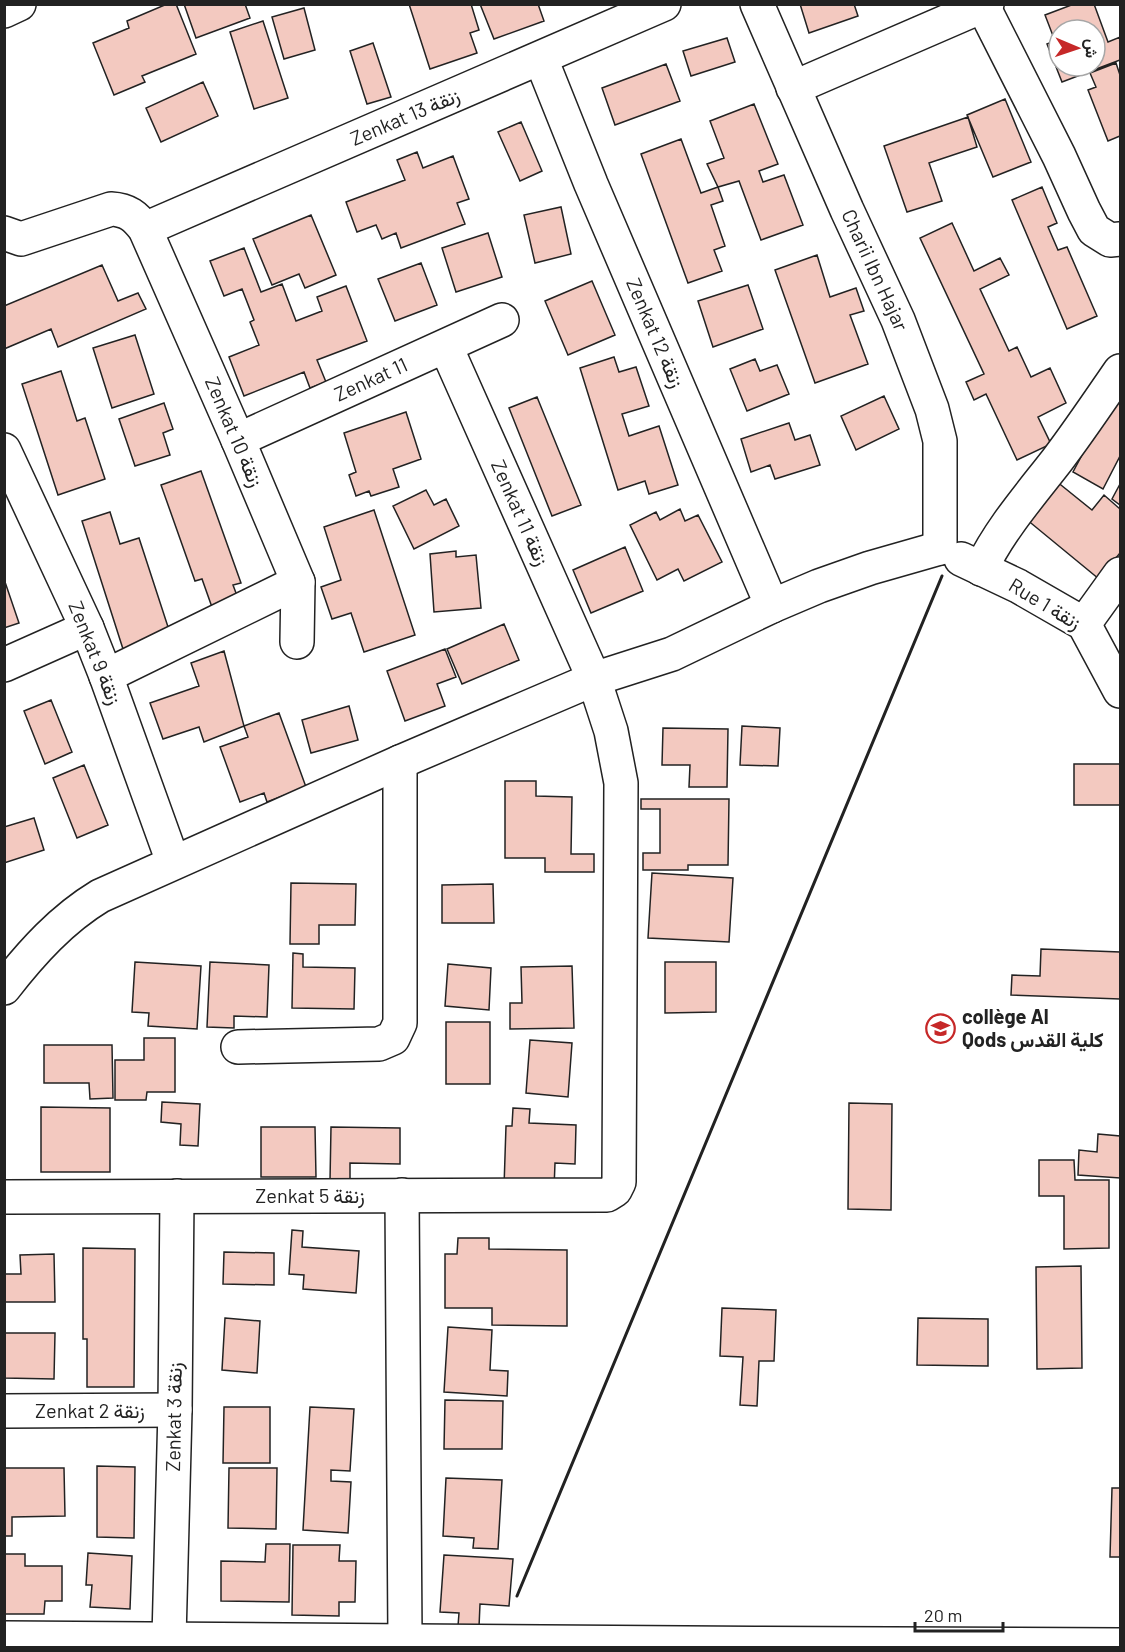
<svg xmlns="http://www.w3.org/2000/svg" width="1125" height="1652" font-family="Barlow,Vazirmatn,sans-serif">
	<style>
		.building { fill: #f3c9c0; stroke: #222; stroke-width: 1.5; fill-rule: evenodd }
		.lines { fill: none; stroke-linecap: round; stroke-linejoin: round }
		.minor-casing { stroke: #222; stroke-width: 36 }
		.major-casing { stroke: #222; stroke-width: 36 }
		.minor { stroke: #fff; stroke-width: 33 }
		.major { stroke: #fff; stroke-width: 33 }
		.wall { stroke: #222; stroke-width: 3 }
		.labels { text-anchor: middle; stroke-width: 4.5; stroke-linejoin: round; paint-order: stroke }
		.street-label { font-size: 20px; fill: #222; stroke: #fff }
		.poi-label { font-size: 20px; font-weight: bold; fill: #222; stroke: #fff; text-anchor: start }
	</style>
	<rect width="100%" height="100%" fill="#fff"/>
	<path class="building" d="M167,4H176L196,54L142,76L145,82L114,95L93,43L129,28L127,21Z
		M184,4H245L250,18L196,38Z
		M409,4H471L479,30L470,33L477,53L430,69Z
		M480,4H538L544,21L494,39Z
		M800,4H854L858,16L809,33Z
		M1074,4H1094L1108,42L1120,37V60L1062,82L1047,44L1055,41L1045,15ZM1059,30H1095V66H1059Z
		M304,8L315,50L284,59L272,17Z
		M263,21L288,98L254,109L230,32Z
		M727,38L735,62L691,76L683,51Z
		M373,43L391,97L367,104L350,51Z
		M1116,63L1120,75V136L1108,141L1088,90L1096,87L1090,73Z
		M666,64L680,101L615,125L602,88Z
		M203,82L218,116L161,142L146,108Z
		M1005,99L1031,162L993,177L967,115Z
		M754,104L778,164L759,171L763,182L784,175L803,225L761,240L739,181L718,187L707,164L724,158L710,121Z
		M968,117L977,147L929,163L942,201L907,212L884,146Z
		M521,122L542,171L520,181L498,132Z
		M681,139L701,193L718,187L723,201L711,205L725,246L714,250L722,271L688,283L641,154Z
		M417,152L423,168L453,156L469,199L457,203L465,224L401,248L396,233L382,239L376,225L357,232L346,202L405,180L397,160Z
		M1042,187L1057,223L1048,227L1058,250L1067,247L1097,316L1067,329L1012,200Z
		M561,207L571,254L535,263L524,215Z
		M311,215L336,275L305,288L299,274L272,285L253,239Z
		M952,223L974,271L1000,258L1009,275L980,289L1009,351L1017,347L1031,377L1050,368L1066,403L1038,417L1051,444L1017,460L986,394L974,400L966,382L984,374L920,238Z
		M488,233L502,277L456,292L442,248Z
		M244,248L261,292L282,284L296,321L322,311L317,297L346,286L367,341L317,360L326,382L310,388L304,372L244,396L229,357L259,345L250,322L254,320L242,289L224,296L210,261Z
		M817,255L830,297L856,288L864,311L850,315L868,364L815,383L775,270Z
		M421,263L437,305L395,321L378,279Z
		M102,265L118,301L138,293L146,309L58,347L51,329L4,349V306Z
		M592,281L615,335L568,355L545,301Z
		M748,285L763,329L713,347L698,301Z
		M135,335L154,394L112,408L93,348Z
		M614,357L619,372L636,367L649,406L622,414L629,436L659,426L678,485L649,494L645,481L618,490L580,368Z
		M755,359L760,371L777,365L789,394L747,411L730,369Z
		M61,371L77,421L85,418L105,479L58,495L22,384Z
		M1120,383V456L1103,489L1073,472Z
		M884,396L899,429L856,450L841,416Z
		M537,397L581,505L552,516L509,408Z
		M164,403L173,429L163,433L170,455L135,466L119,419Z
		M406,412L421,459L393,469L399,487L371,496L369,491L356,496L349,475L356,472L344,433Z
		M789,423L795,440L810,435L820,465L775,479L770,465L751,472L741,439Z
		M201,471L241,583L233,585L239,601L213,610L202,579L195,581L161,485Z
		M1056,481L1092,510L1104,495L1120,509V553L1099,579L1026,519Z
		M1120,484V505L1112,499Z
		M426,490L434,505L446,499L459,526L414,549L393,506Z
		M680,509L685,521L698,515L722,562L684,581L678,569L657,580L630,525L656,512L660,520Z
		M374,510L415,635L364,652L351,613L332,619L321,587L341,580L324,527Z
		M110,512L120,544L139,538L170,633L123,649L82,521Z
		M625,547L643,591L591,613L573,570Z
		M456,551V557L476,555L481,608L434,612L430,554Z
		M4,579L19,623L4,628Z
		M504,624L519,660L462,684L447,649Z
		M445,649L456,677L437,684L445,706L405,721L387,671Z
		M224,651L244,726L204,742L199,727L163,739L150,703L199,686L191,663Z
		M51,700L72,752L45,764L24,711Z
		M349,706L358,740L311,753L302,720Z
		M279,713L306,787L267,802L264,793L240,802L220,747L248,737L244,726Z
		M742,726L780,728L778,766L740,765Z
		M663,728L728,729L727,787H689L690,765H662Z
		M1074,764H1120V805H1074Z
		M84,765L108,825L77,838L53,778Z
		M505,781H536V796L572,797L571,854H594V872H545V858H505Z
		M641,799H729L728,865H688V870H643V853H660V809H641Z
		M34,818L44,850L4,863V827Z
		M652,873L733,878L729,942L648,938Z
		M291,883L356,884L355,925H319V944H290Z
		M493,884L494,923H442V885Z
		M1041,949L1120,952V999L1011,995L1012,975L1040,976Z
		M293,953L303,954V967L355,968L354,1009L292,1008Z
		M135,962L201,966L197,1029L148,1026L149,1013L132,1012Z
		M210,962L269,965L267,1017L234,1016V1028L207,1027Z
		M665,962H716V1012L665,1013Z
		M448,964L491,968L489,1010L445,1006Z
		M572,966L574,1028L510,1029V1003H522L521,967Z
		M446,1022H490V1084H446Z
		M144,1038H175V1092H147L146,1100H115V1060H144Z
		M530,1040L572,1043L568,1097L526,1093Z
		M44,1045H112L113,1098L90,1099L89,1083H44Z
		M162,1102L200,1104L198,1146L180,1145L181,1124L161,1122Z
		M849,1103L892,1104L891,1210L848,1209Z
		M41,1107L110,1108V1172H41Z
		M513,1108L530,1109L529,1123L576,1125L575,1164L555,1163L554,1189L504,1187L506,1126H512Z
		M261,1127H315L316,1177H261Z
		M331,1127L400,1128V1164L350,1163V1181H330Z
		M1098,1134L1120,1136V1178L1078,1175L1079,1150L1097,1152Z
		M1039,1160H1074L1075,1180H1109V1248L1064,1249V1196H1039Z
		M292,1230L303,1231L302,1247L359,1251L356,1293L303,1289L304,1275L289,1274Z
		M458,1238H489V1249L567,1250V1326L492,1325V1308H445V1254H457Z
		M83,1248L135,1249L134,1387H87V1339H83Z
		M224,1252L274,1253V1285L223,1284Z
		M54,1254L55,1302H4V1274H21L20,1255Z
		M1081,1266L1082,1368L1037,1369L1036,1267Z
		M722,1308L776,1310L774,1361H759L757,1406L740,1405L743,1357L720,1356Z
		M225,1318L260,1321L257,1373L222,1370Z
		M918,1318L988,1319V1366L917,1365Z
		M448,1327L492,1330L490,1370L508,1371L507,1396L444,1392Z
		M4,1333H55L54,1379L4,1378Z
		M445,1400L503,1401L502,1449H444Z
		M224,1407H270V1463H223Z
		M310,1407L354,1409L350,1471L331,1470V1481L351,1482L348,1533L303,1530Z
		M97,1466L135,1467L134,1538L97,1537Z
		M4,1468H64L65,1516L12,1517V1536H4Z
		M229,1468H277L276,1529L228,1528Z
		M446,1478L502,1480L498,1549L473,1548L474,1538L443,1536Z
		M1112,1488H1120V1557H1110Z
		M266,1544H290L289,1602L221,1601V1561L265,1562Z
		M293,1545H340L339,1561H356L355,1602H339V1616L292,1615Z
		M88,1553L132,1556L130,1609L90,1607L92,1585H86Z
		M4,1554H25V1566H62V1601H45L44,1614H4Z
		M444,1555L513,1559L509,1606L480,1604L479,1627L458,1626L459,1613L440,1612Z"/>
	<g class="lines">
		<defs>
			<g id="minor">
				<path id="s1" d="M757,4L847,210L898,320L932,409L940,441V548"/>
				<path d="M983,6L1059,156L1084,211L1094,230L1110,240L1120,239"/>
				<path d="M4,11L19,4"/>
				<path d="M541,59L591,184L772,606"/>
				<path d="M793,88L987,4"/>
				<path d="M145,229L664,4"/>
				<path d="M4,233L21,239L111,209C128,210 135,216 145,229L238,440L298,582L297,642"/>
				<path id="s2" d="M238,440L502,320"/>
				<path d="M4,450L87,628L106,676L173,862"/>
				<path d="M961,559L1018,586L1084,624L1120,691"/>
				<path d="M981,569C1000,529 1031,494 1058,459C1080,430 1100,400 1120,371"/>
				<path d="M1084,624L1120,574"/>
				<path d="M4,665L87,628"/>
				<path d="M106,676L298,582"/>
				<path d="M4,988C32,952 62,919 100,896L400,762L594,679L672,654L772,606L819,586L870,568L940,548"/>
				<path d="M238,1047L379,1044L393,1038L400,1023V762"/>
				<path d="M402,1195L405,1639"/>
				<path d="M4,1197L607,1195L615,1190L619,1182L621,783L611,731L594,679L446,347"/>
				<path d="M4,1411L175,1410"/>
				<path d="M169,1638L175,1410L177,1196"/>
			</g>
			<path id="major" d="M4,1638C377,1639 748,1645 1120,1645"/>
		</defs>
		<use href="#minor" class="minor-casing"/>
		<use href="#major" class="major-casing"/>
		<use href="#minor" class="minor"/>
		<use href="#major" class="major"/>
		<path class="wall" d="M517,1596L942,576"/>
	</g>
	<defs>
		<symbol id="university-ring" viewBox="-11 -11 22 22"><circle r="9.5" fill="#fff" stroke="#c62828" stroke-width="1.5"/><path d="M0-5L7-2L0 1L-7-2ZM-4 1L0 2.5L4 1V4Q0 6-4 4Z" fill="#c62828"/></symbol>
	</defs>
	<g fill-rule="evenodd">
		<use href="#university-ring" x="924" y="1012" width="33" height="33"/>
	</g>
	<g class="labels">
		<g class="street-label">
			<text transform="translate(405 117) rotate(-23)" y="7">Zenkat 13 زنقة</text>
			<text dy="7" stroke="none"><textPath href="#s1" startOffset="291">Charii Ibn Hajar</textPath></text>
			<text transform="translate(655 333) rotate(67)" y="7">Zenkat 12 زنقة</text>
			<text dy="7" stroke="none"><textPath href="#s2" startOffset="146">Zenkat 11</textPath></text>
			<text transform="translate(234 432) rotate(67)" y="7">Zenkat 10 زنقة</text>
			<text transform="translate(520 513) rotate(66)" y="7">Zenkat 11 زنقة</text>
			<text transform="translate(1045 604) rotate(31)" y="7">Rue 1 زنقة</text>
			<text transform="translate(95 653) rotate(68)" y="7">Zenkat 9 زنقة</text>
			<text x="310" y="1203">Zenkat 5 زنقة</text>
			<text x="90" y="1418">Zenkat 2 زنقة</text>
			<text transform="translate(174 1417) rotate(-89)" y="7">Zenkat 3 زنقة</text>
		</g>
		<g class="poi-label">
			<text x="962" y="1024">collège Al<tspan x="962" dy="23">Qods كلية القدس</tspan></text>
		</g>
	</g>
	<rect width="1125" height="1652" fill="none" stroke="#222222" stroke-width="12"/>
	<g transform="translate(1077 48) rotate(92)"><circle r="28" fill="#ffffff" stroke="#a7a7a7" stroke-width="1.5"/>
	<path d="M0-4.5L10 22L0 15L-10 22Z" fill="#c62828"/>
	<text y="-9" font-size="16" font-weight="bold" text-anchor="middle" fill="#222222">ش</text>
	</g>
	<path d="M915 1622v9h88v-9" fill="none" stroke="#222222" stroke-width="3"/>
	<text x="924" y="1622" font-size="18" fill="#222222" stroke="#ffffff" stroke-width="4.5" paint-order="stroke">20 m</text>
</svg>
